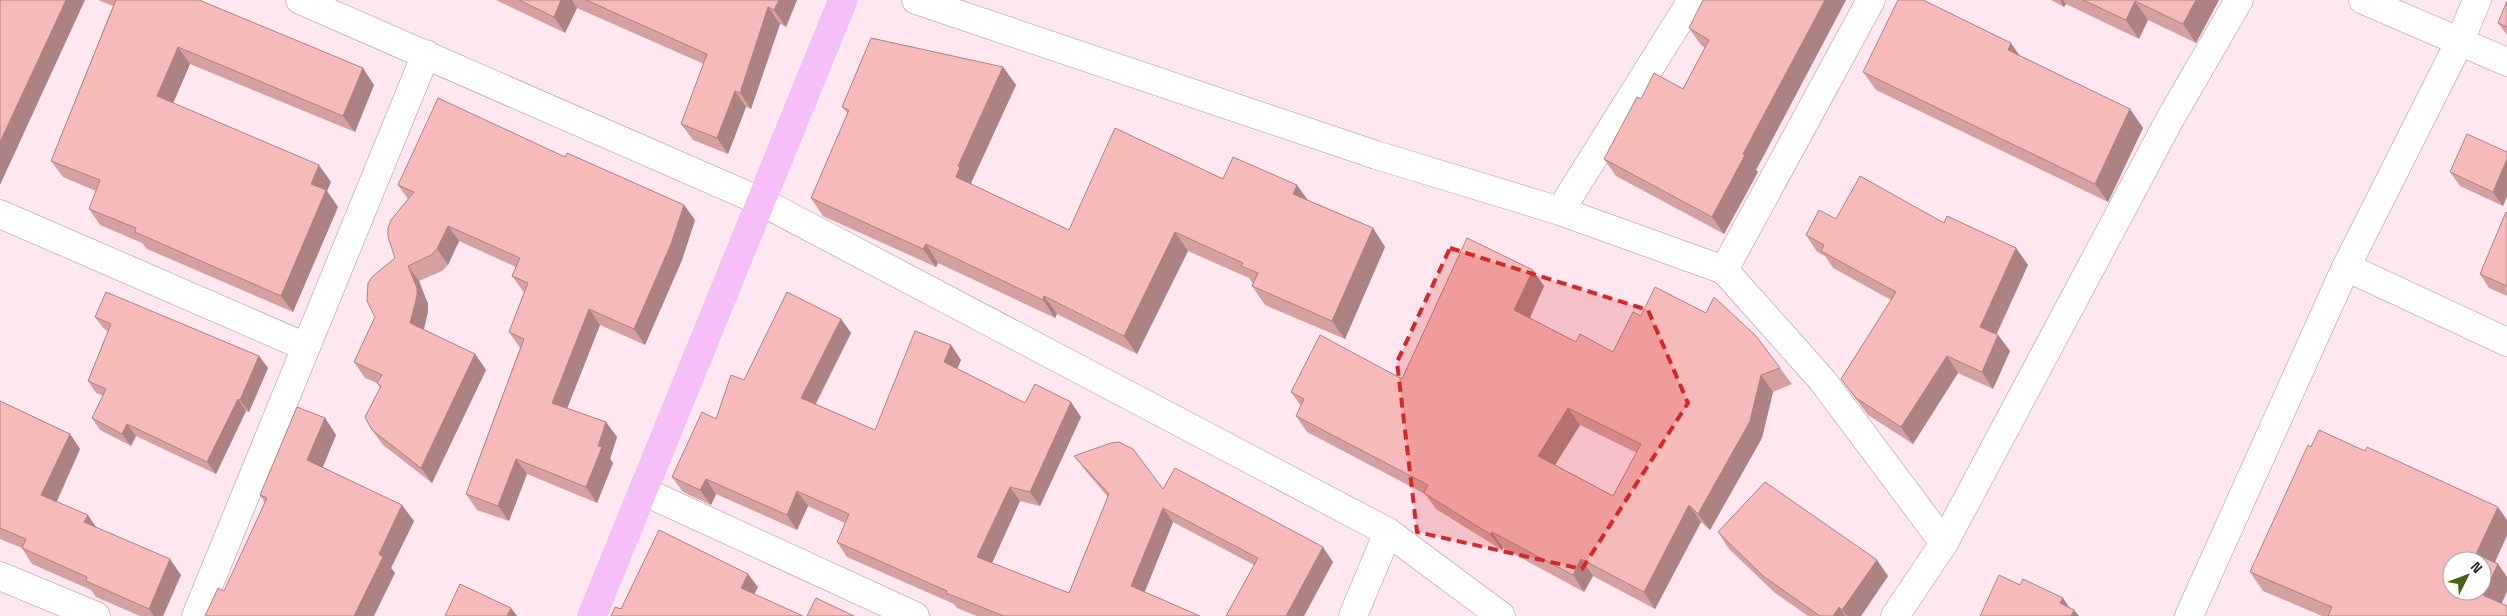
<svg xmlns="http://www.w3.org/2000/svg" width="2507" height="616" font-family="'Space Grotesk',sans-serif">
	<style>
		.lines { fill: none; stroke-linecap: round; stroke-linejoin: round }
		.minor-casing { stroke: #b18e9c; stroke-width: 29 }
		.trunk-casing { stroke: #d6d3d4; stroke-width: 29 }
		.minor { stroke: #fff; stroke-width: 28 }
		.trunk { stroke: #f6bffa; stroke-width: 28 }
		.wall { fill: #d4a0a0; fill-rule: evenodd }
		.shaded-wall { fill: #ad8282 }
		.building { fill: #f7baba; stroke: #ad8282; fill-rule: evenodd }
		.marked { fill: #d62828; fill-opacity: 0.2; stroke: #d62828; stroke-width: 4; stroke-dasharray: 10 6; stroke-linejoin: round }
	</style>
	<rect width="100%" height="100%" fill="#fee7f0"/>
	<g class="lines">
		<defs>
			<path id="minor" d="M300,0L762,202L1388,532L1501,616
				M916,0L1376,155L1560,211L1724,270L1822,380L1944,543
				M2363,0L2507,62
				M1560,211L1692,0
				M0,214L306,347
				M2346,267L2507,342
				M1724,270L1871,0
				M643,491L915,616
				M0,576L96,616
				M196,616L426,54
				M1353,616L1388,532
				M1895,616L1944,543L2170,119L2239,0
				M2189,616L2346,267L2459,43L2477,0"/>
			<path id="trunk" d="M592,616L843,0"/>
		</defs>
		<use href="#minor" class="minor-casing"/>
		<use href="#trunk" class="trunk-casing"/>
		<use href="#minor" class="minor"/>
		<use href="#trunk" class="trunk"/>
	</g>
	<path class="wall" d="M98,0H199L374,85L355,132L190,64L173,103L331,182L327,191L338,207L293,312L147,249L142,243L100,225L89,209L96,191L63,177L51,161L113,6Z
		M496,0H797L786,27L780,24L751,109L746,107L728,154L693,140L681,124L704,64L577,8L565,33Z
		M1703,0H1846L1756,170L1758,172L1724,234L1616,176L1604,159L1641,99L1683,89L1705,48L1701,45L1689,28Z
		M2051,0H2219L2196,43L2148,20L2139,39L2066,4L2064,7Z
		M2507,1V35L2498,23Z
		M1003,67L1016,85L971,183L973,185L1069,230L1223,179L1308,200L1373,228L1385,247L1345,339L1265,305L1252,286L1253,284L1249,278L1188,251L1137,354L1057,314L1055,318L938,263L936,267L823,216L811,198L848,114L842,107Z
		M1863,72L2130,109L2143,128L2108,202L1876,90Z
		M2507,152V196L2503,206L2460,186L2450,172Z
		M565,157L684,205L695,220L682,260L645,345L600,325L567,408L606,422L617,437L610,459L613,463L597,503L527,474L509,521L477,510L466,494L520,348L509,332L524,292L523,291L512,276L516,267L459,241L448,265L442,271L419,281L428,304V312L424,330L475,354L486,370L432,483L383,445L372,430L380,388L377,383L365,378L354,362L375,317L395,258L408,199L398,185Z
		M2507,213V296L2489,288L2480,274Z
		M1836,219L1944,223L2016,248L2028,265L1997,334L2010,351L1993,389L1958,373L1913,444L1868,415L1841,379L1891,300L1833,268L1825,256L1817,252L1806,235Z
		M1544,286L1530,318L1576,342L1613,352L1641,316L1780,368L1792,384L1773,392L1762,438L1710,530L1701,522L1655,609L1593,576L1584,592L1503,548L1502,550L1436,509L1425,494L1307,432L1296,416L1301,406L1291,392L1402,379ZM1580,425L1637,453L1613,496L1555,465Z
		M95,317L259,356L268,368L249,412L246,411L216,474L136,436L131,446L100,430L92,418L103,396L96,393L88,381L108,331L104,329Z
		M841,319L851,333L816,404L875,430L951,345L961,360L957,369L1025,403L1081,417L1040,506L1020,501L992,563L1069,593L1108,497L1085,470L1074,456L1163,489L1333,562L1304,616H1226L1254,565L1173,522L1145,592L1200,616H977L957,608L954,604L847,557L837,542L845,523L808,506L797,530L716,494L711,505L683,492L672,477L716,419L744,380Z
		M0,401L70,434L80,449L57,502L96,527L181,575L163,616H140L96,597L91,590L32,564L22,548L0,539Z
		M325,418L336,435L323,467L414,521L391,568L395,573L265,503L260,495Z
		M2311,447L2507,535L2495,562L2498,564L2507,577V591L2502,603L2507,616H2322L2263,591L2250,572Z
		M1718,532L1888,576L1861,616H1808L1775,593L1729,549Z"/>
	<path class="shaded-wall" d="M66,0H85L0,185V142Z
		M561,0H572L577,8L565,33L554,17Z
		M779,0H797L786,27L774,10Z
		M1825,0H1846L1756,170L1758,172L1724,234L1712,217L1743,154Z
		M2060,0H2063L2066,4L2064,7Z
		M2196,0H2219L2196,43L2183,24Z
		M2135,1L2148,20L2139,39L2126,20Z
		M768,7L780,24L751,109L740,93Z
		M2011,43L2024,62L2008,50Z
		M178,47L190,64L169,113L157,96Z
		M1003,67L1016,85L971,183L973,185L956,177L958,166Z
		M363,68L374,85L355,132L343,116Z
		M735,91L746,107L728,154L717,138Z
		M2130,109L2143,128L2108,202L2095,184Z
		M2507,159V196L2503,206L2493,192Z
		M319,165L331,182L327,191L338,207L293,312L281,296L311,184Z
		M1297,185L1310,203L1293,194Z
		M684,205L695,220L682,260L645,345L634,329Z
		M448,226L459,241L448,265L437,249Z
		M1373,228L1385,247L1345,339L1332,321Z
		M1175,232L1188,251L1137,354L1124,336Z
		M926,244L938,263L936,267L923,249Z
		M2016,248L2028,265L1992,343L1980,327Z
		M408,266L419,281L428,304V312L421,339L410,323Z
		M1533,270L1544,286L1526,326L1514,310Z
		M1044,296L1057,314L1055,318L1043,300Z
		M589,309L600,325L563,419L552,403Z
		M841,319L851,333L811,412L801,398Z
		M1998,335L2010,351L1993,389L1982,372Z
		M951,345L961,360L954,377L944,362Z
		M475,354L486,370L432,483L421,468Z
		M259,356L268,368L249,412L240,400Z
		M1947,356L1958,373L1913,444L1901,427Z
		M1761,375L1773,392L1762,438L1710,530L1698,514Z
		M238,399L246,411L216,474L207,462Z
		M1071,402L1081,417L1040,506L1030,492Z
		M1568,408L1580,425L1550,473L1538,456Z
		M325,418L336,435L319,476L307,460Z
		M606,422L617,437L610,459L613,463L597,503L586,487Z
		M127,424L136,436L131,446L122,434Z
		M70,434L80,449L52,511L41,495Z
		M516,459L527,474L509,521L498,506Z
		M706,479L716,494L711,505L700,490Z
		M1010,487L1020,501L988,572L977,557Z
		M797,491L808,506L797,530L787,515Z
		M402,505L414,521L391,568L395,573L374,616H354L379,554Z
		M1689,505L1701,522L1655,609L1644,592Z
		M2498,507L2507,520V535L2490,573L2476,554Z
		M1163,508L1173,522L1141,600L1131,586Z
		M88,515L98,530L84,522Z
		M1492,532L1503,548L1502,550L1490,534Z
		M1323,547L1333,562L1304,616H1286Z
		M170,559L181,575L163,616H154L149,609Z
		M1581,559L1593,576L1584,592L1573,575Z
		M1877,560L1888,576L1861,616H1847L1842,610Z
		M2498,564L2507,577V591L2497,614L2483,595Z
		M748,574L758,587L751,601L741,588Z
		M2063,598L2073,613L2074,610L2079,616H2069L2060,603Z
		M1839,607L1845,616H1833Z
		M511,608L517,616H507Z"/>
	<path class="building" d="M0,0H66L0,142Z
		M116,0H199L363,68L343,116L178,47L157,96L319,165L311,184L326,190L281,296L135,232L136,228L89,209L100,180L51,161Z
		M519,0H561L554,17Z
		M586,0H779L774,10L768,7L740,93L735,91L717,138L681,124L707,54Z
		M1703,0H1825L1743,154L1745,155L1712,217L1604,159L1637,97L1641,99L1654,73L1683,89L1709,40L1689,28Z
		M1898,0H1923L2011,43L2008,50L2130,109L2095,184L1863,72Z
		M2083,0H2196L2183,24L2135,1L2126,20Z
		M2507,1V27L2498,23Z
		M871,38L1003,67L958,166L960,167L956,177L1069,230L1115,128L1223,179L1233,157L1297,185L1293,194L1373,228L1332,321L1252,286L1258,273L1241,266L1243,263L1175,232L1124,336L1044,296L1043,300L926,244L923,249L811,198L849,110L842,107Z
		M438,98L565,157L567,153L684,205L671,244L634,329L589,309L552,403L606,422L598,446L602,447L586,487L516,459L498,506L466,494L524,339L509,332L528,283L512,276L520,258L448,226L437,249L431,255L408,266L417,288V296L410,323L475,354L421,468L372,430L365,417L381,386L377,383L382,375L354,362L375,317L367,301L368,283L373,276L395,258L388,237V228L391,220L414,192L398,185Z
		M2467,134L2507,152V159L2493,192L2450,172Z
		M1860,176L1944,223L1947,216L2016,248L1980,327L1998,335L1982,372L1947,356L1901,427L1856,398L1841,379L1896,292L1821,251L1824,245L1806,235L1819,210L1836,219Z
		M2506,212L2507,213V286L2480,274Z
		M1467,238L1533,270L1514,310L1576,342L1580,334L1613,352L1633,312L1641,316L1655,287L1706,313L1714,297L1756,336L1780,368L1761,375L1750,421L1698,514L1689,505L1644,592L1581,559L1573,575L1492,532L1490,534L1424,493L1428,485L1296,416L1304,399L1291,392L1320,335L1402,379ZM1568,408L1641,444L1613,496L1538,456Z
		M106,292L259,356L240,400L238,399L207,462L127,424L122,434L92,418L106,389L88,381L111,324L95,317Z
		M787,292L841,319L801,398L875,430L915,331L951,345L944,362L1025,403L1035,384L1071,402L1030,492L1010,487L977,557L1069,593L1109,494L1074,456L1111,443L1119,442L1133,449L1163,489L1175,468L1323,547L1286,616H1226L1258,558L1163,508L1131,586L1200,616H1004L946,593L947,591L837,542L849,514L797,491L787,515L706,479L700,490L672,477L702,412L716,419L731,375L744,380Z
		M0,401L70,434L41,495L88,515L84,522L170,559L149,609L86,581L87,577L22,548L26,539L0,528Z
		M297,407L325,418L307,460L402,505L379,554L383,557L354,616H205L218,588L224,591L267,498L260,495Z
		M2319,430L2365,451L2367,447L2498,507L2476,554L2498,564L2483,595L2507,606V616H2328L2332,607L2250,572L2308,445L2311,447ZM2452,561H2482V591H2452Z
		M1765,482L1877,560L1842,610L1839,607L1833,616H1820L1763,576L1718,532Z
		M659,530L748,574L741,588L803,616H611L615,607L621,609Z
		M1999,575L2020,585L2023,579L2063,598L2060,603L2074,610L2071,616H1980Z
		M460,584L511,608L507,616H445Z
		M816,598L854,616H807Z"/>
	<path class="marked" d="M1450,248L1648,310L1688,403L1582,569L1417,532L1397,362Z"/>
	<g transform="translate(2467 576) rotate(48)"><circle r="24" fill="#ffffff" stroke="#ada7a9"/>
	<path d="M0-4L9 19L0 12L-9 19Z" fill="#476314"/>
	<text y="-8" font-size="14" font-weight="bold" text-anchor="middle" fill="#312329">N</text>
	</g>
</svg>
